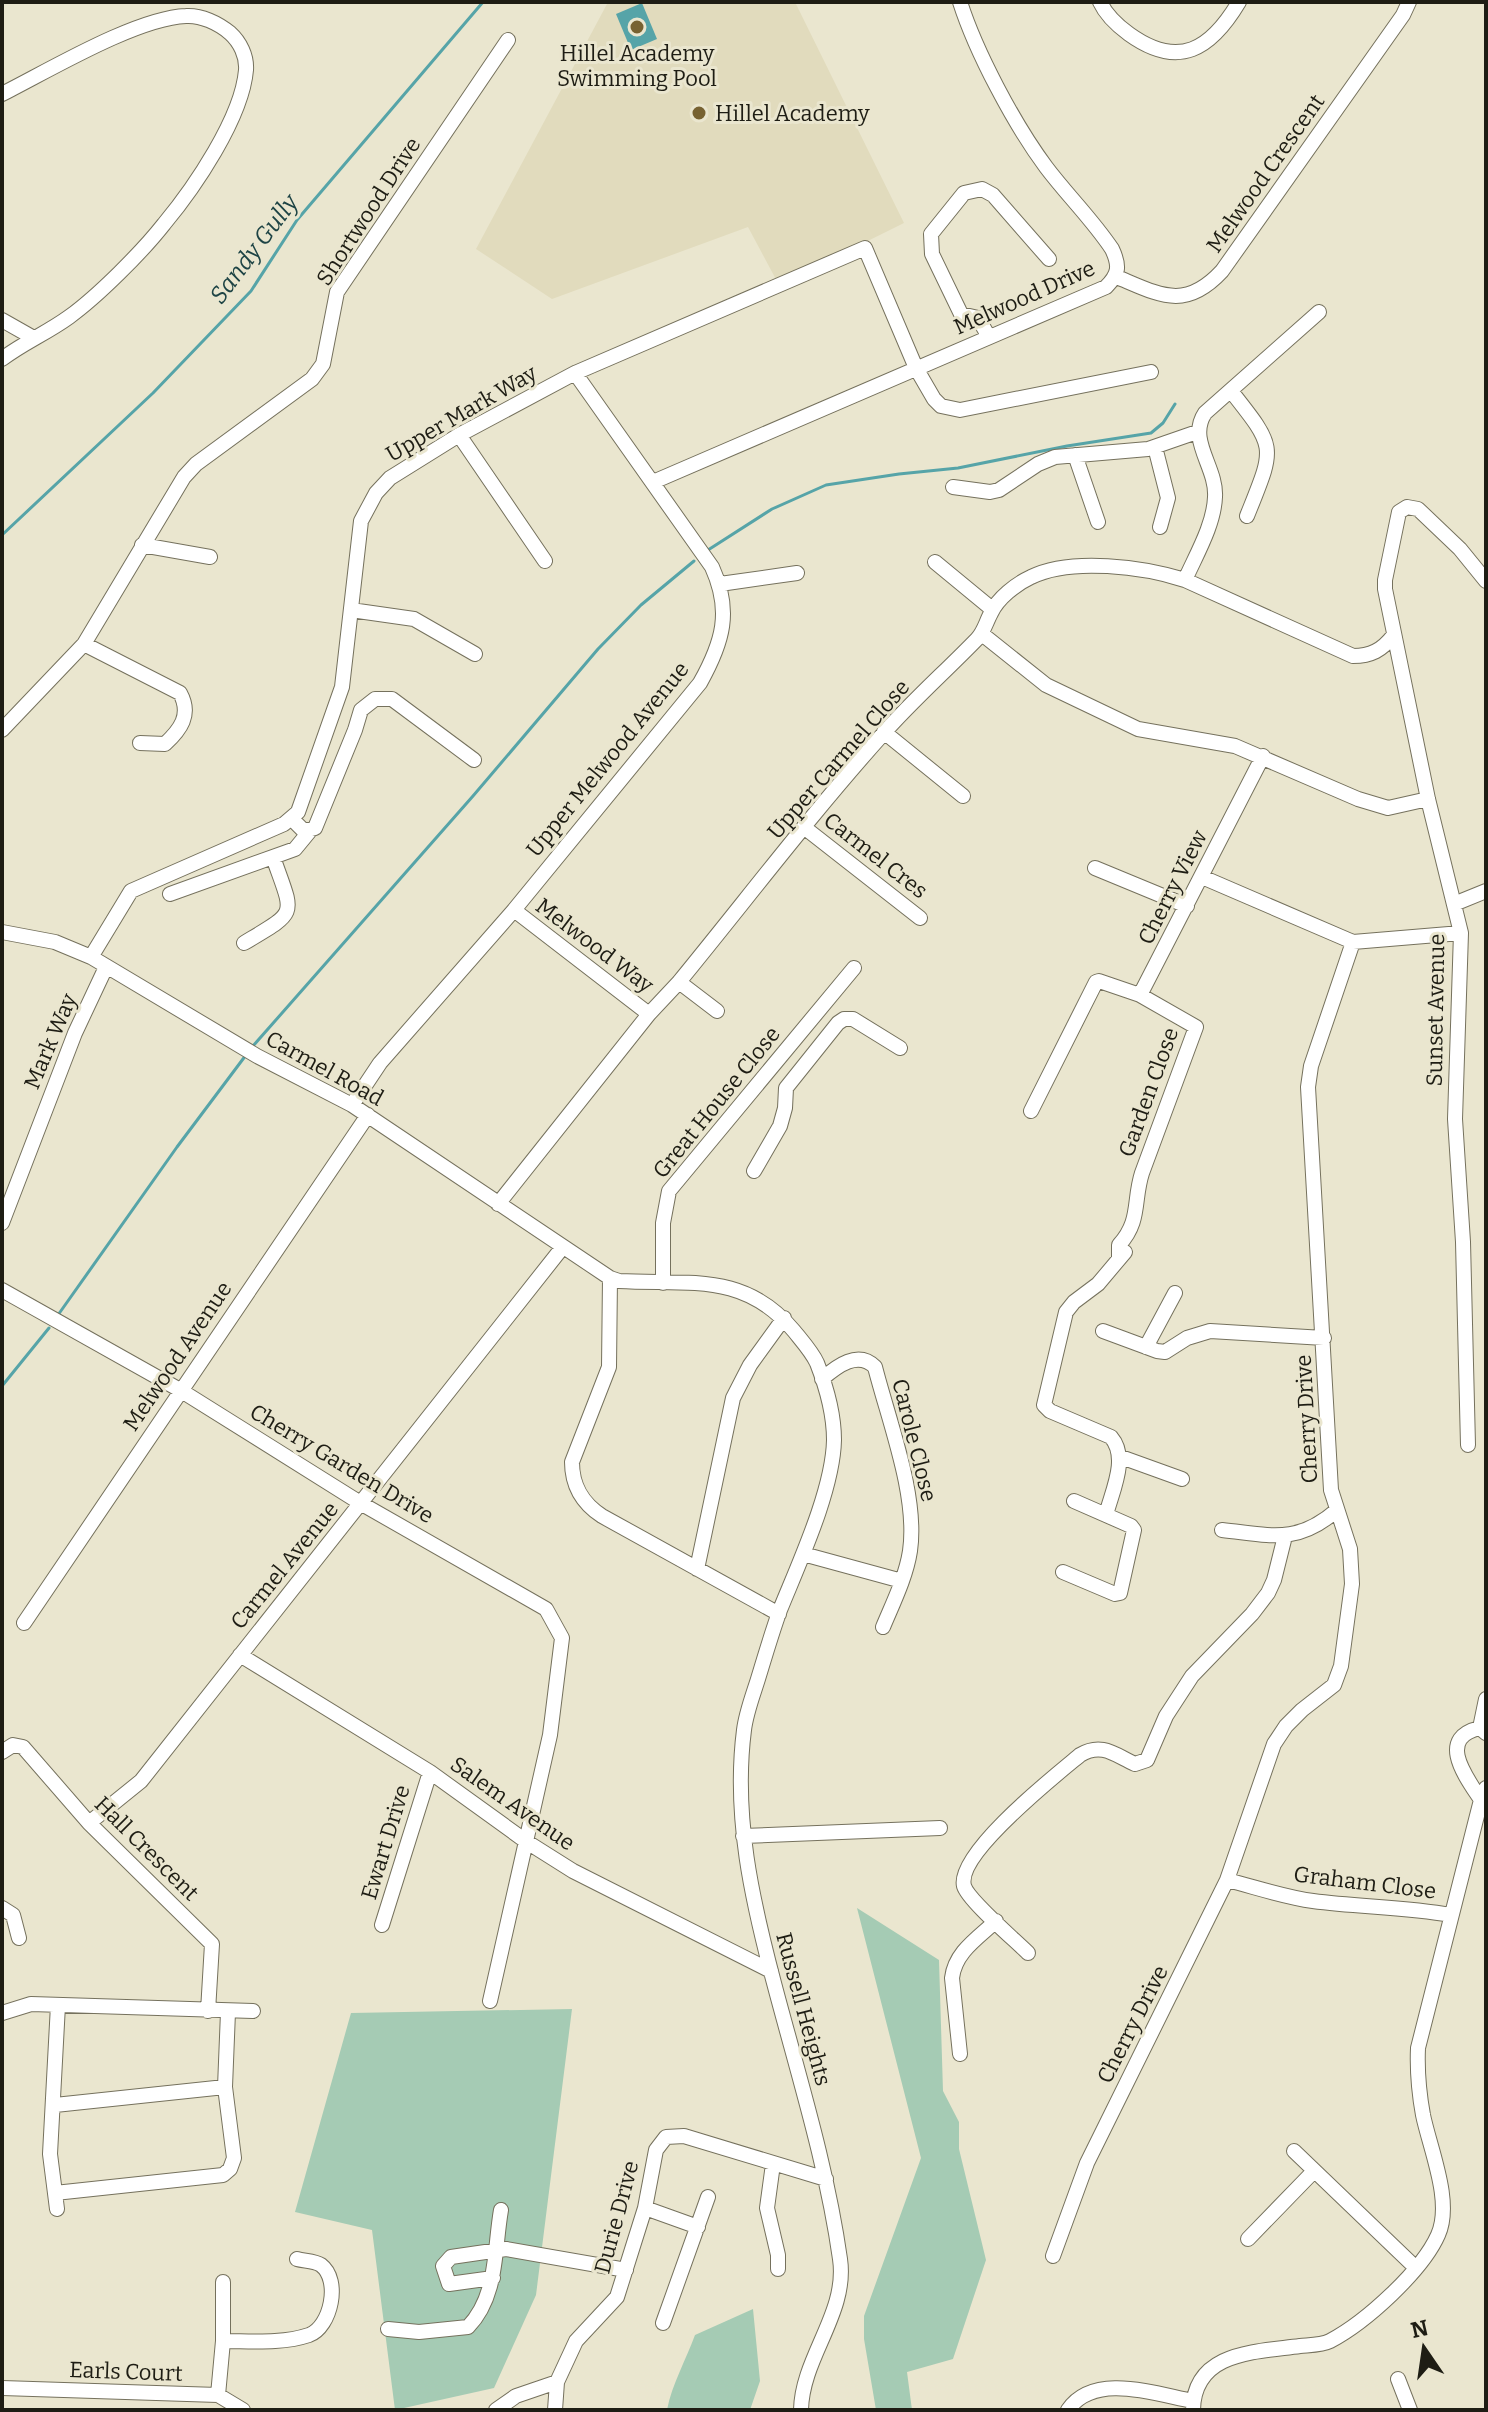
<svg xmlns="http://www.w3.org/2000/svg" width="1488" height="2412" font-family="Bitter,serif">
	<style>
		.built { fill: #e1dbbd }
		.green { fill: #a5cbb4 }
		.water { fill: #56a4a8 }
		.lines { fill: none; stroke-linecap: round; stroke-linejoin: round }
		.stream { stroke: #56a4a8; stroke-width: 3 }
		.minor-casing { stroke: #75715d; stroke-width: 16 }
		.minor { stroke: #fff; stroke-width: 14 }
		.poi-dot { fill: #776231; stroke: #eae6cf; stroke-width: 3 }
		.labels { text-anchor: middle; stroke-width: 6; stroke-linejoin: round; paint-order: stroke }
		.poi-label { font-size: 22px; fill: #1e1d14; stroke: #eae6cf }
		.street-label { font-size: 22px; fill: #1e1d14; stroke: #eae6cf }
		.water-label { font-size: 24px; font-style: italic; fill: #1e4445; stroke: #eae6cf }
	</style>
	<rect width="100%" height="100%" fill="#eae6cf"/>
	<path class="built" d="M611,2H795L904,223L779,285L748,227L552,299L476,249L607,4Z"/>
	<path class="green" d="M857,1908L939,1960L943,2091L959,2122V2149L986,2260L953,2359L907,2372L912,2410H876L864,2339V2316L921,2158Z
		M572,2009L536,2295L494,2388L395,2410L372,2230L295,2212L351,2013Z
		M753,2309L760,2381L750,2410H667C672,2384 686,2360 695,2335Z"/>
	<path class="water" d="M642,3L657,39L631,50L616,14Z"/>
	<g class="lines">
		<path class="stream" d="M2,535L153,393L251,291L297,220L483,2
			M708,550L772,509L826,485L899,474L958,468L1067,446L1151,433L1163,423L1175,404
			M253,1046L473,796L598,649L641,605L694,561
			M58,1315L177,1147L246,1055
			M2,1386L49,1328"/>
		<defs>
			<path id="minor" d="M1100,2C1106,15 1118,26 1129,34C1179,70 1211,49 1239,2
				M2,94C48,71 136,18 186,16C201,15 218,23 230,33C240,42 247,56 246,70C242,118 194,188 164,224C142,252 98,296 69,317C47,333 23,343 2,359
				M1117,277C1160,295 1185,311 1222,271L1403,15L1409,2
				M2,320L32,337
				M989,337L978,318L961,314L932,254L931,234L964,193L982,189L993,195L1049,259
				M1231,391C1277,449 1275,446 1247,516
				M459,435L545,561
				M1155,447L1168,498L1160,527
				M1075,455L1098,522
				M653,482L1106,287C1119,274 1120,266 1112,249C1092,219 1067,195 1046,167C1014,124 976,52 960,2
				M953,487L990,492L999,490L1038,464L1055,457L1148,449L1197,432
				M142,545L210,557
				M935,562L992,609
				M1185,580C1196,555 1214,525 1215,497C1217,467 1187,440 1205,413L1319,312
				M720,584L797,573
				M351,610L414,619L475,654
				M982,634L1046,685L1138,729L1235,746L1358,799L1388,808L1428,799
				M84,644L180,693C192,715 180,730 165,744L140,743
				M2,730L84,644L184,477L196,464L312,379L323,364L337,292L508,40
				M884,732L963,796
				M292,819L304,831L315,828L355,730L361,710L375,699H392L474,760
				M805,828L920,918
				M1095,868L1187,906
				M1202,877L1353,942L1461,933
				M170,894L295,849L309,832
				M1454,904L1486,891
				M514,910L649,1014
				M2,932L55,942L91,957L257,1056L352,1105L610,1278L619,1281C688,1285 744,1271 794,1331C802,1341 812,1352 817,1363C826,1386 834,1416 834,1440C833,1490 799,1563 780,1610C772,1632 765,1656 758,1679C753,1695 746,1713 744,1730C733,1816 752,1900 774,1983C798,2074 827,2166 840,2259C848,2313 802,2357 801,2410
				M244,943C299,910 294,917 273,857
				M91,957L131,891L284,824L298,812L342,687L361,521L376,493L390,478L459,435L575,373L865,248L916,368L934,399L941,406L960,410L1151,372
				M679,982L717,1011
				M1140,995L1263,756
				M352,1105L380,1063L514,910L700,683C723,642 732,611 712,567L575,373
				M1031,1111L1096,982L1099,981L1140,995L1196,1027L1142,1173C1133,1201 1141,1221 1119,1245V1257
				M754,1171L780,1126L785,1108L786,1088L838,1023L844,1019H853L900,1048
				M498,1204L649,1014L679,982C747,899 812,813 883,734C912,701 946,671 977,639C984,632 986,622 991,613C998,598 1016,584 1031,577C1071,557 1144,567 1185,580L1353,656C1371,656 1382,650 1393,636
				M2,1223L75,1033L106,967
				M610,1278L609,1367L572,1462C572,1486 582,1503 602,1516L779,1614
				M663,1283V1223L669,1191L854,968
				M2,1290L180,1390L362,1504L546,1609L562,1638L550,1735L490,2001
				M1103,1331L1157,1351L1165,1352L1187,1338L1210,1331L1324,1338
				M1146,1347L1175,1293
				M822,1379C837,1366 858,1350 875,1367C889,1422 918,1496 910,1551C906,1577 893,1603 883,1627
				M1468,1445L1463,1242L1455,1119L1461,933L1428,799L1385,589V580L1399,512L1407,507L1418,509L1460,549L1486,581
				M1121,1457L1182,1479
				M1106,1515C1112,1491 1129,1458 1111,1437L1050,1411L1044,1405L1066,1312L1074,1302L1098,1284L1125,1252
				M1222,1530C1270,1535 1297,1545 1337,1510
				M803,1554L902,1581
				M697,1569L733,1398L750,1365L784,1318
				M1063,1572L1115,1594L1120,1593L1134,1530L1131,1526L1074,1501
				M24,1623L368,1115
				M240,1655L430,1772L527,1842L573,1871L771,1971
				M1480,1728L1486,1699
				M2,1752L13,1745L23,1747L89,1823L212,1944L208,2011
				M1481,1800C1466,1777 1436,1738 1480,1728L1486,1733
				M89,1823L141,1781L562,1248
				M743,1836L940,1828
				M1227,1880C1255,1887 1284,1897 1313,1901C1359,1907 1405,1907 1451,1915
				M2,1908L13,1915L19,1938
				M382,1925L430,1772
				M1028,1953C1015,1940 968,1900 964,1886C956,1854 1056,1775 1080,1755C1102,1742 1115,1755 1135,1764L1147,1760L1166,1716L1192,1676L1252,1614L1268,1593L1274,1580L1285,1536
				M2,2013L31,2004L253,2011
				M960,2054L952,1978C955,1952 978,1938 996,1921
				M55,2105L225,2087
				M1294,2151L1416,2268
				M773,2164L767,2208L778,2255V2269
				M55,2193L223,2175L230,2169L234,2158L225,2087L228,2012
				M645,2208L698,2227
				M57,2209L50,2154L58,2005
				M1248,2239L1314,2171
				M1053,2256L1087,2163L1227,1880L1274,1744L1286,1726L1302,1710L1334,1685L1341,1666L1352,1584L1350,1549L1331,1490L1308,1087L1311,1066L1353,942
				M493,2278L449,2284L443,2266L451,2257L506,2249L626,2270
				M663,2323L708,2197
				M388,2329L419,2332L468,2327C498,2296 494,2250 501,2210
				M223,2341C251,2341 282,2344 309,2335C331,2327 341,2280 321,2265C315,2261 304,2261 297,2259
				M1398,2379L1410,2410
				M2,2388L218,2395L243,2410
				M218,2395L223,2341V2282
				M496,2410L516,2396L557,2382
				M555,2410L557,2382L576,2341L617,2297L645,2208L656,2150L666,2137L684,2136L826,2179
				M1068,2410C1094,2372 1155,2394 1193,2401
				M1193,2410C1194,2351 1256,2352 1300,2346C1310,2345 1322,2345 1330,2341C1366,2322 1422,2271 1438,2235C1453,2202 1430,2149 1423,2115C1419,2093 1417,2071 1418,2048L1481,1800L1486,1788"/>
		</defs>
		<use href="#minor" class="minor-casing"/>
		<use href="#minor" class="minor"/>
	</g>
	<g class="poi-dot">
		<circle cx="637" cy="27" r="8"/>
		<circle cx="699" cy="113" r="8"/>
	</g>
	<g class="labels">
		<g class="poi-label">
			<text x="637" y="61">Hillel Academy<tspan x="637" dy="25">Swimming Pool</tspan></text>
			<text x="715" y="121" text-anchor="start">Hillel Academy</text>
		</g>
		<g class="street-label">
			<text transform="translate(1265 173) rotate(-55)" y="8">Melwood Crescent</text>
			<text transform="translate(368 211) rotate(-57)" y="8">Shortwood Drive</text>
			<text transform="translate(1024 297) rotate(-24)" y="8">Melwood Drive</text>
			<text transform="translate(461 413) rotate(-30)" y="8">Upper Mark Way</text>
			<text transform="translate(607 759) rotate(-51)" y="8">Upper Melwood Avenue</text>
			<text transform="translate(838 759) rotate(-49)" y="8">Upper Carmel Close</text>
			<text transform="translate(876 855) rotate(38)" y="8">Carmel Cres</text>
			<text transform="translate(1172 887) rotate(-63)" y="8">Cherry View</text>
			<text transform="translate(595 945) rotate(37)" y="8">Melwood Way</text>
			<text transform="translate(1435 1010) rotate(-89)" y="8">Sunset Avenue</text>
			<text transform="translate(50 1041) rotate(-67)" y="8">Mark Way</text>
			<text transform="translate(325 1068) rotate(29)" y="8">Carmel Road</text>
			<text transform="translate(1148 1092) rotate(-70)" y="8">Garden Close</text>
			<text transform="translate(716 1102) rotate(-51)" y="8">Great House Close</text>
			<text transform="translate(177 1356) rotate(-56)" y="8">Melwood Avenue</text>
			<text transform="translate(1306 1419) rotate(-93)" y="8">Cherry Drive</text>
			<text transform="translate(915 1440) rotate(76)" y="8">Carole Close</text>
			<text transform="translate(342 1463) rotate(31)" y="8">Cherry Garden Drive</text>
			<text transform="translate(284 1565) rotate(-51)" y="8">Carmel Avenue</text>
			<text transform="translate(513 1803) rotate(35)" y="8">Salem Avenue</text>
			<text transform="translate(385 1842) rotate(-73)" y="8">Ewart Drive</text>
			<text transform="translate(147 1848) rotate(45)" y="8">Hall Crescent</text>
			<text transform="translate(1365 1882) rotate(7)" y="8">Graham Close</text>
			<text transform="translate(804 2009) rotate(75)" y="8">Russell Heights</text>
			<text transform="translate(1132 2024) rotate(-63)" y="8">Cherry Drive</text>
			<text transform="translate(616 2217) rotate(-75)" y="8">Durie Drive</text>
			<text transform="translate(126 2371) rotate(2)" y="8">Earls Court</text>
		</g>
		<g class="water-label">
			<text transform="translate(254 249) rotate(-53)" y="8">Sandy Gully</text>
		</g>
	</g>
	<rect width="1488" height="2412" fill="none" stroke="#1e1d14" stroke-width="8"/>
	<g transform="translate(1424 2348) rotate(347)" stroke="#eae6cf" stroke-width="6" paint-order="stroke">
	<path d="M0-6L14 30L0 20L-14 30Z" fill="#1e1d14"/>
	<text y="-12" font-size="22" font-weight="bold" text-anchor="middle" fill="#1e1d14">N</text>
	</g>
</svg>
